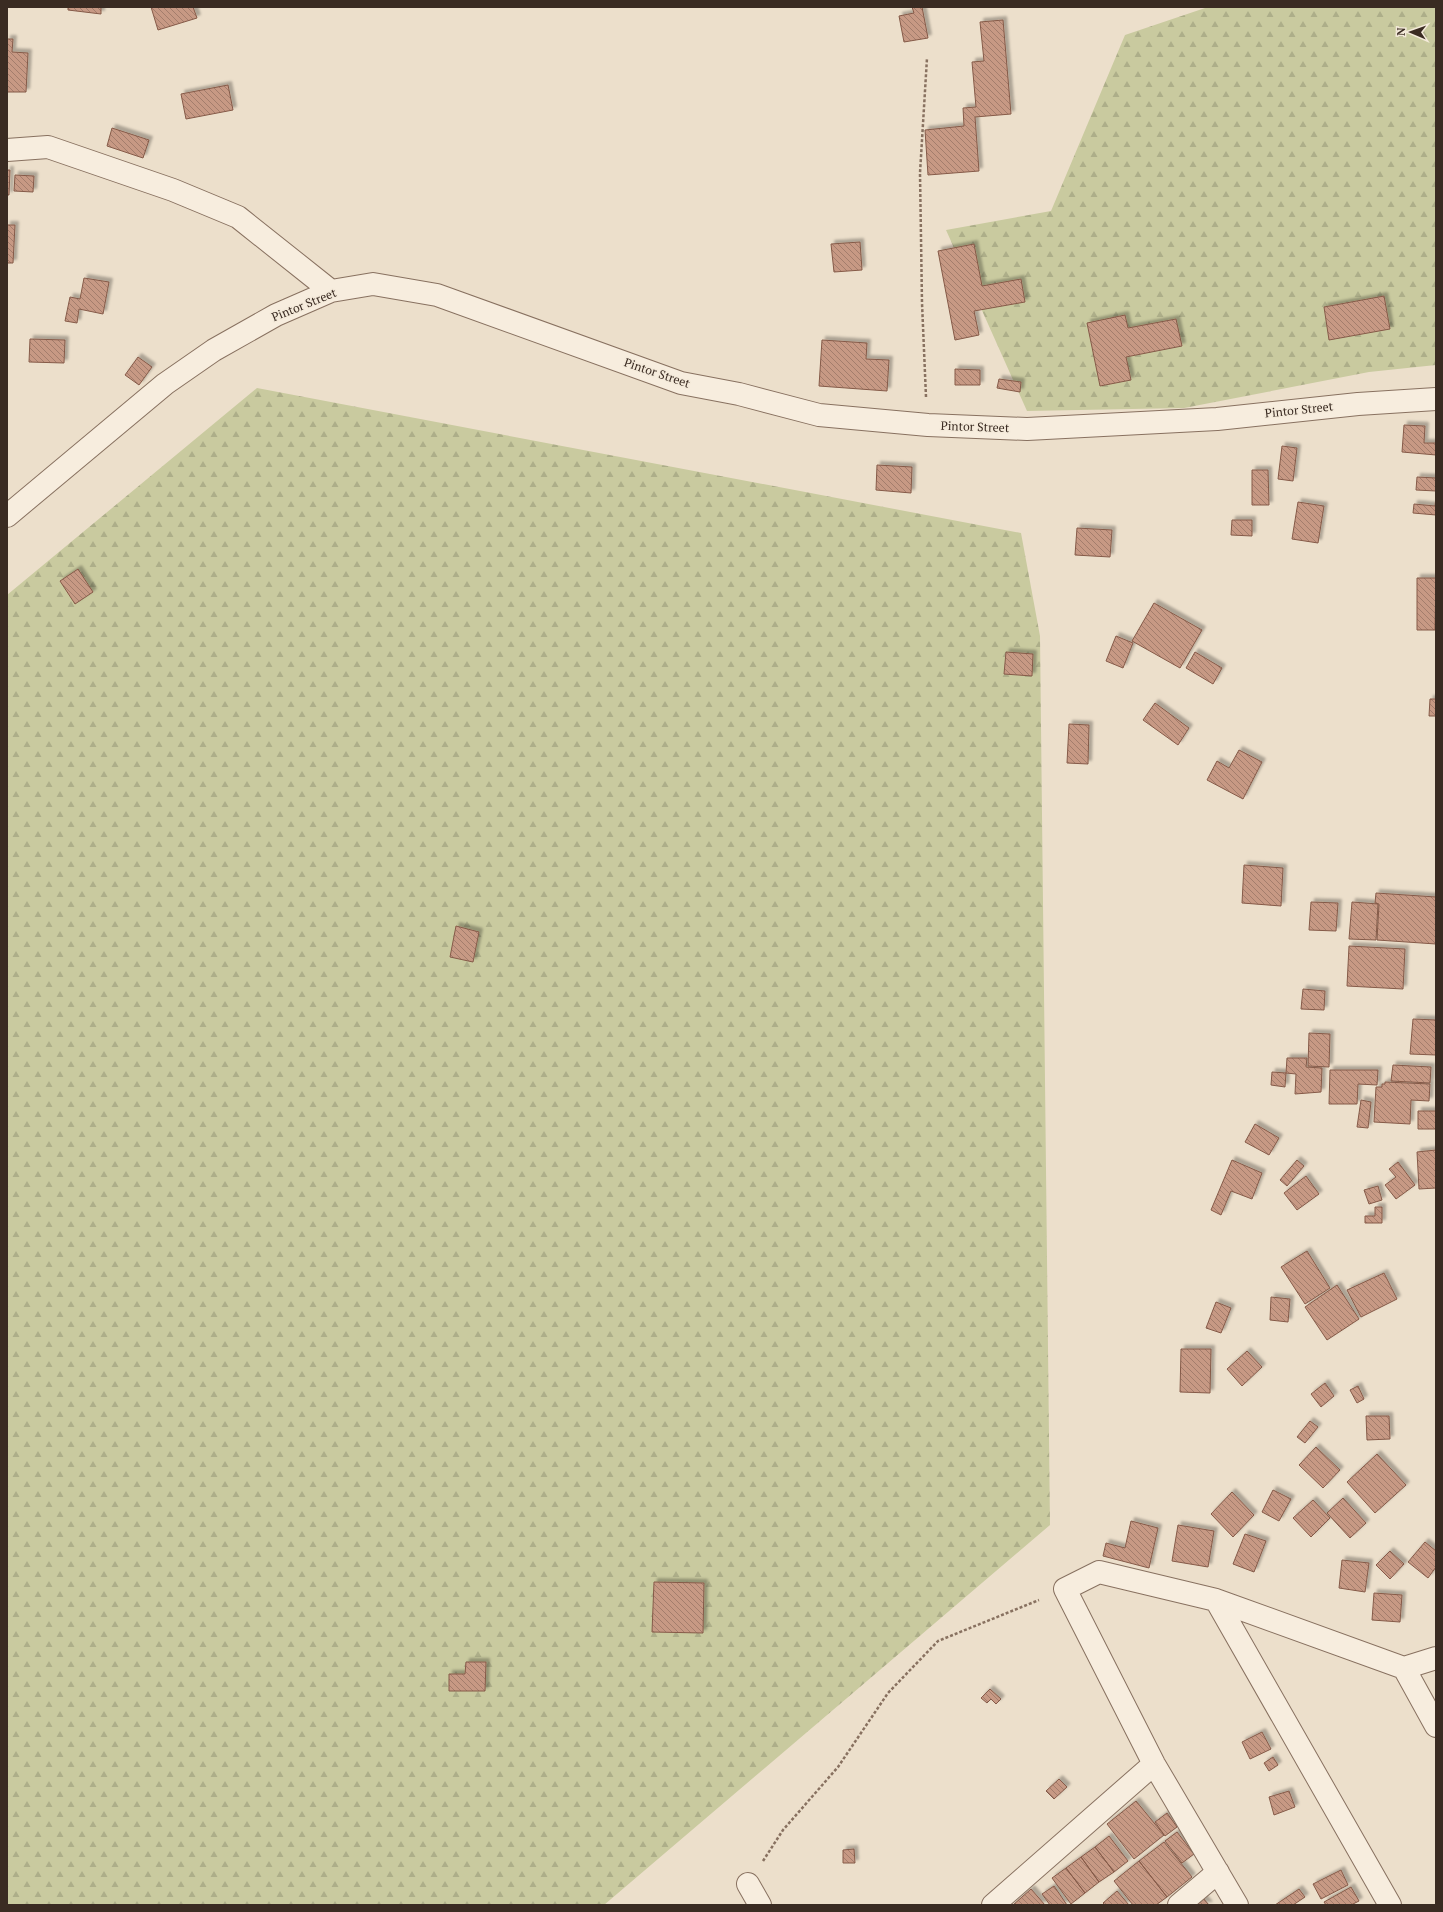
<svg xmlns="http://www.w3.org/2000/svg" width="1443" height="1912" font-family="'PT Serif',serif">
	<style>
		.forest { fill: url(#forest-firs) }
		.building { fill: url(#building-back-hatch); stroke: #855a48; filter: url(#shadow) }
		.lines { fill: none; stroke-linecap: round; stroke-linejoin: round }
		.minor-casing { stroke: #887160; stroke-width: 24 }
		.path { stroke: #887160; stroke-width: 2.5; stroke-dasharray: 3 2; stroke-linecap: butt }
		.minor { stroke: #f7edde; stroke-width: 22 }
		.labels { text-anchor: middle; stroke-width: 3; stroke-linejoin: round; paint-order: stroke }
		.street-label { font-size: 12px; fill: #3a2b22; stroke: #f4eada }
	</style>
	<defs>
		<pattern id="forest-firs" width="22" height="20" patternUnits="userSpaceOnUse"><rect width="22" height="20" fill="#c9ca9f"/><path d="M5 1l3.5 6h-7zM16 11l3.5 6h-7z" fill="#adae89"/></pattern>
		<pattern id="building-back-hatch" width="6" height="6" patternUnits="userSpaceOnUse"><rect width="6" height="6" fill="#c79984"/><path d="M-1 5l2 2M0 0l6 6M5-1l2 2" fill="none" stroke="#a37d6c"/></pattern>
		<filter id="shadow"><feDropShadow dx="3.5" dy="-3.5" stdDeviation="1" flood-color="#0004"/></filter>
	</defs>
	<rect width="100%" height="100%" fill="#ecdfcb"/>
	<path class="forest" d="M1208,7H1436V365L1369,372L1184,408L1027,411L946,230L1051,211L1125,35Z
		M257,388L1021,533L1040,636L1050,1525L604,1905H7V595Z"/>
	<path class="building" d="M68,7H101V14L68,10Z
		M151,7H193L197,18L158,30Z
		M912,7H922L928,38L904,42L899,16L914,13Z
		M1003,20L1011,114L975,117L979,171L928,175L925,130L964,126L963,108L976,107L972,62L984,61L980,22Z
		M7,39H13L12,52L28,53L26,92H7Z
		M228,85L233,110L186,119L181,94Z
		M112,128L149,140L143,158L107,146Z
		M7,170H10L9,195H7Z
		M15,175L34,176L33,192L14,191Z
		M7,225H15L13,263H7Z
		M860,242L862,270L834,272L831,244Z
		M974,244L982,286L1021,279L1025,302L974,311L979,335L955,340L938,251Z
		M84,278L109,282L103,314L79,309L77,323L65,321L70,297L80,299Z
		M1384,296L1390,329L1329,340L1324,307Z
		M1125,315L1128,328L1176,319L1182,346L1126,357L1131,380L1100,386L1087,323Z
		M30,339L65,340L64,363L29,362Z
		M822,340L867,343L866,359L889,360L887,391L819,386Z
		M138,357L152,367L139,385L125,375Z
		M955,369L980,370V385H955Z
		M999,379L1021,382L1020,392L997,388Z
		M1404,425L1425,426L1424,443H1436V455L1402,452Z
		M1282,446L1297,448L1293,481L1278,479Z
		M877,465L912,467L911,493L876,490Z
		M1252,470H1268L1269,505H1252Z
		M1417,477L1436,478V491L1416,490Z
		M1436,497V515L1413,513L1414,504L1435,506Z
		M1298,502L1324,506L1318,543L1292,539Z
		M1232,520H1252V536L1231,535Z
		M1077,528L1112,530L1110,557L1075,555Z
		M78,569L93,592L75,604L60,581Z
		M1417,578H1436L1435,630H1417Z
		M1154,603L1202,630L1180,668L1132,641Z
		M1116,636L1133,643L1123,668L1106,661Z
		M1006,652L1033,654L1032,676L1004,674Z
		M1195,652L1222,668L1213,684L1186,668Z
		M1430,699H1436V716H1429Z
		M1155,703L1189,728L1178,745L1143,720Z
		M1069,724L1089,725L1088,764L1067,763Z
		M1239,750L1262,762L1243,799L1207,780L1217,761L1229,768Z
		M1244,865L1283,868L1281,906L1242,903Z
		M1376,893L1436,897V944L1377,940L1379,904L1375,903Z
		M1311,902L1338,903L1336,931L1309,930Z
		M1352,902L1378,904L1376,940L1349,939Z
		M456,926L479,932L473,962L450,957Z
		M1349,946L1405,949L1403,989L1347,986Z
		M1303,989L1325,991L1324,1010L1301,1009Z
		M1413,1019L1436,1020V1055L1410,1054Z
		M1309,1033L1330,1034L1329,1067L1308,1066Z
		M1287,1058H1307L1306,1067L1322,1068L1321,1092L1295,1094L1296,1074L1286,1073Z
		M1393,1065L1431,1067L1430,1083L1391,1081Z
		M1330,1070H1378L1377,1085L1358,1084L1357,1104H1329Z
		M1272,1072L1286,1073L1285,1087L1271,1085Z
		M1385,1082L1430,1084L1429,1101L1411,1100L1410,1124L1374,1122L1376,1087H1382V1084H1385Z
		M1361,1100L1371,1102L1368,1128L1357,1127Z
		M1418,1111H1436V1129H1418Z
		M1255,1124L1279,1138L1269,1155L1245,1142Z
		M1436,1150V1188L1419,1189L1417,1152Z
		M1232,1160L1262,1173L1252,1199L1231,1191L1221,1215L1211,1210Z
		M1297,1160L1304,1166L1287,1186L1280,1180Z
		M1398,1162L1415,1185L1396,1199L1385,1185L1396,1177L1389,1169Z
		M1306,1176L1319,1194L1297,1210L1284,1193Z
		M1378,1186L1382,1200L1369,1204L1364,1190Z
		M1375,1207H1382V1223H1365V1216H1375Z
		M1307,1251L1330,1288L1305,1304L1281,1267Z
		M1384,1273L1397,1299L1361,1317L1347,1290Z
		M1337,1285L1359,1319L1327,1340L1305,1307Z
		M1271,1297L1290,1299L1288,1322L1270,1320Z
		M1216,1302L1231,1308L1221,1333L1206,1328Z
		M1181,1349H1211L1210,1393L1180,1392Z
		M1247,1351L1262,1367L1242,1386L1227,1369Z
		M1325,1383L1334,1396L1321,1407L1311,1394Z
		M1358,1386L1364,1399L1357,1403L1350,1390Z
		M1366,1416H1389L1390,1439L1367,1440Z
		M1310,1421L1318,1427L1305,1443L1297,1437Z
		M1316,1447L1340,1470L1323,1488L1299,1465Z
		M1377,1454L1406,1485L1375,1513L1347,1482Z
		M1273,1490L1291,1499L1279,1521L1262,1512Z
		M1232,1492L1254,1515L1233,1537L1211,1514Z
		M1343,1498L1366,1523L1350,1538L1327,1513Z
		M1313,1500L1330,1518L1311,1537L1293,1518Z
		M1131,1521L1158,1528L1149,1568L1103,1556L1106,1543L1125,1548Z
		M1178,1525L1214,1531L1208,1567L1172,1561Z
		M1245,1534L1266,1541L1254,1572L1233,1564Z
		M1425,1542L1436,1551V1567L1428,1578L1408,1562Z
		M1390,1551L1404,1564L1390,1579L1376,1565Z
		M1342,1560L1369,1563L1365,1592L1339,1588Z
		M654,1582L704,1583L703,1633L652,1632Z
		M1374,1593L1402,1595L1400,1622L1372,1620Z
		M466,1662H486L485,1691H449V1674H465Z
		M990,1689L1001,1699L996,1704L991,1699L987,1703L981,1698Z
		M1262,1732L1271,1749L1250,1759L1242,1742Z
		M1273,1757L1278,1765L1269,1771L1264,1763Z
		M1059,1779L1067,1787L1054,1799L1046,1791Z
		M1289,1791L1295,1807L1274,1815L1269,1797Z
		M1136,1801L1164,1835L1134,1859L1107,1824Z
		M1167,1813L1177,1827L1165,1836L1155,1822Z
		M1177,1832L1194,1854L1182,1863L1165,1841Z
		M1109,1836L1128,1861L1114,1872L1095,1847Z
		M1164,1842L1192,1877L1167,1897L1139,1861Z
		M1095,1847L1114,1872L1099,1882L1081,1857Z
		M854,1849L855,1863H843V1850Z
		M1081,1857L1099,1882L1085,1893L1066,1868Z
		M1139,1861L1167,1897L1156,1905H1133L1114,1881Z
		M1066,1868L1085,1893L1071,1904L1052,1878Z
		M1341,1870L1348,1885L1321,1899L1313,1884Z
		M1054,1886L1067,1905H1050L1042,1894Z
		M1351,1887L1359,1901L1351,1905H1326L1324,1902Z
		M1031,1889L1045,1905H1013Z
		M1299,1889L1305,1897L1293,1905H1275Z
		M1117,1891L1129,1905H1105L1103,1903Z
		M1203,1898L1209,1905H1196Z"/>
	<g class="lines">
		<defs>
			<path id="minor" d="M7,150L48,147L173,190L238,217L331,291
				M7,516L165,384L214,350L276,315L331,291L373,284L437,295L681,383L739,394L819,415L928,425L1027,429L1217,419L1358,404L1436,399
				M1216,1600L1390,1905
				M1404,1668L1436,1726
				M748,1884L760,1905
				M993,1905L1154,1764
				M1179,1905L1218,1872
				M1237,1905L1154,1764L1065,1589L1099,1572L1216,1600L1404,1668L1436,1658"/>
		</defs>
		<use href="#minor" class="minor-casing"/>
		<path class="path" d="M926,397L922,303L920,173L927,58
			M763,1861L783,1830L838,1767L888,1693L938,1641L1039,1600"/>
		<use href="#minor" class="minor"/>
	</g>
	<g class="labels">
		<g class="street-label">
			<text transform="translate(304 305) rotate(-22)" y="4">Pintor Street</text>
			<text transform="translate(657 373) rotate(19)" y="4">Pintor Street</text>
			<text transform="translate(1299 410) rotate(-6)" y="4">Pintor Street</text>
			<text transform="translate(975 427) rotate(2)" y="4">Pintor Street</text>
		</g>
	</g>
	<rect width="1443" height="1912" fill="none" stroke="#3a2b22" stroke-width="16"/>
	<g transform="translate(1411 32) rotate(272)" stroke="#f4eada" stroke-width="3" paint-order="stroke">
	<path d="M0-3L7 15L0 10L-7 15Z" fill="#3a2b22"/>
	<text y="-6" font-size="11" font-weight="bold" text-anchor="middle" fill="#3a2b22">N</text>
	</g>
</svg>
